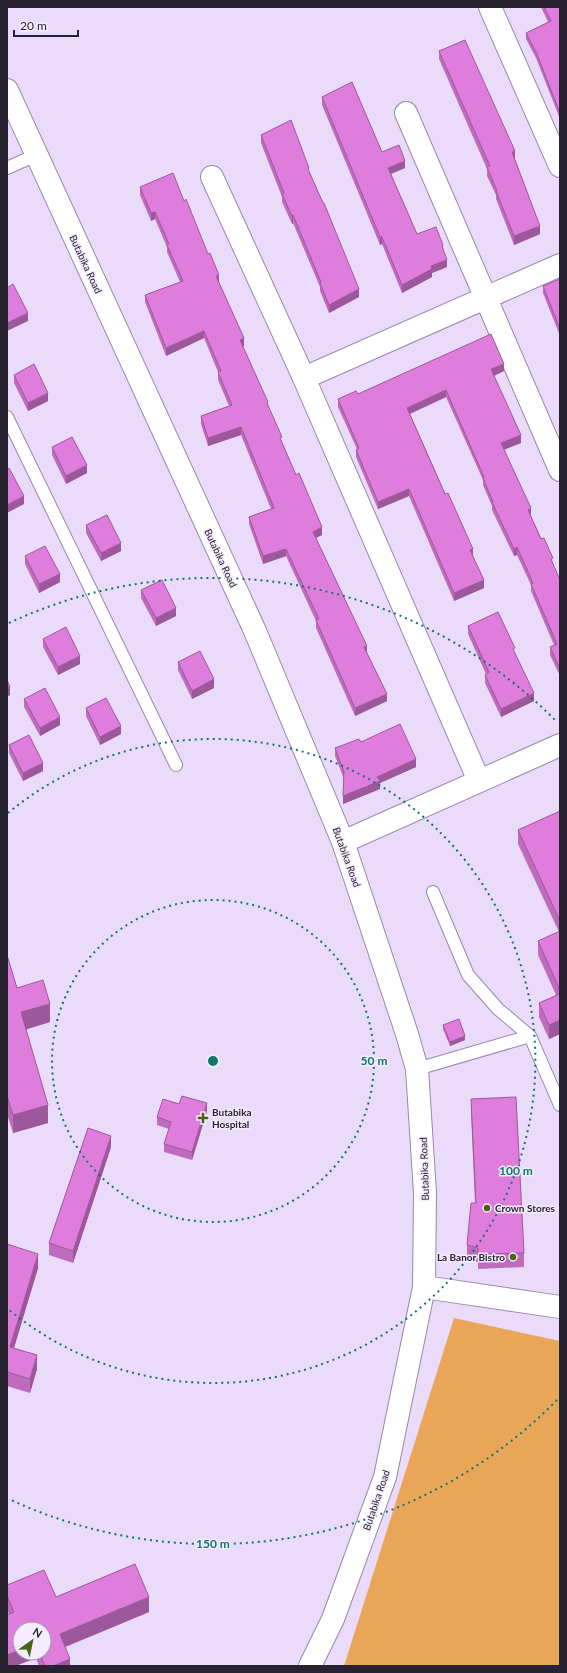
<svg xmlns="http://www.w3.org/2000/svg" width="567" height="1673" font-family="Lato,sans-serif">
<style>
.green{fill:#e9a659}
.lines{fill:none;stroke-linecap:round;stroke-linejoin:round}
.service-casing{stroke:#9987ab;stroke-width:14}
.minor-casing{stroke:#9987ab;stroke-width:24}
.service{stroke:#fff;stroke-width:12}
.minor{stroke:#fff;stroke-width:22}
.wall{fill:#c06cbe;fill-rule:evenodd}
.shaded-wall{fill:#9c589b}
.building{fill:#df7ddd;stroke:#9c589b}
.ring{fill:none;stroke:#0f766e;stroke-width:2;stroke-dasharray:2 4}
.poi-dot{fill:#476417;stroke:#f4ecfc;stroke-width:1.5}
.labels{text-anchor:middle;stroke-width:3;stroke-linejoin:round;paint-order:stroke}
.street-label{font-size:10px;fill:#28212f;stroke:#f4ecfc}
.poi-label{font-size:10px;font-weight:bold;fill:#28212f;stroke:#f4ecfc;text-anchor:start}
.centre{fill:#0f766e;stroke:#f4ecfc;stroke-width:2}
.ring-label{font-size:12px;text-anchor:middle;font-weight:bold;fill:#0f766e;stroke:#f4ecfc;stroke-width:3;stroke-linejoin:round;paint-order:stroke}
</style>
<rect width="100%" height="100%" fill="#ebdbfa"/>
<path class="green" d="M454 1318 560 1341V1666H344Z"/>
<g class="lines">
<defs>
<path id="service" d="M7 168 36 155
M7 417 176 765
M433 892 468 975 498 1009 530 1036 560 1105
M417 1069 530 1036"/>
<path id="minor" d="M490 7 560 166
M7 90 255 631 343 842 407 1034 417 1069 425 1193 424 1287 385 1477 333 1619 310 1666
M406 113 560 470
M212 177 304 378
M479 781 304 378 560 265
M343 842 560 745
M424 1287 560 1307"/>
</defs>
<use href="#service" class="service-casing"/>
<use href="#minor" class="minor-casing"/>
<use href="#service" class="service"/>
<use href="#minor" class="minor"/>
</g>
<path class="wall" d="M541 7H560V119L536 58 526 39V33L548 22Z
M439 51 515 159 540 234 514 245 496 199V195L487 176V169L439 59Z
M322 97 382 152 405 168 391 174 417 234 443 251 447 267 432 273V277L402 293 382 244 380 245 322 105Z
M261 135 309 172 359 297 329 313 320 291V287L293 223 292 224 282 202V197L261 143Z
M140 187 184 201 219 282V283L244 346 243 347 268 405 282 442 322 535 316 538 367 652 387 701 355 716 316 628V621L286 556 263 564 249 524V517L271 509 241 435 208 446 201 424V416L229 406 218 380V372L204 338 166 356 145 302V295L180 282 167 252V247L155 219 151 221 140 195Z
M560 279V336L543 293V286Z
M504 371 494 376 521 443 504 449 531 516 560 580V676L550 655V647L554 645 531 591V585L517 555 514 556 492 510V506L483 485V480L446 397 410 414 473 556 484 588 454 601 409 496 378 509 356 457V450L357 449 338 407V399L358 394Z
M14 375 48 401 28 411 14 383Z
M52 447 87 473 66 484 52 455Z
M86 525 121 551 101 561 86 533Z
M25 556 60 582 39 593 25 564Z
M141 590 176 616 156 626 141 598Z
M468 626 515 654 534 701 501 717 485 683V675L486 674 468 634Z
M43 639 80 664 58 675 43 647Z
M178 662 214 688 192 699 178 670Z
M24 699 60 725 40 736 24 707Z
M86 708 121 734 100 745 86 716Z
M361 742 416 767 380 783V789L343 804 344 779 335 756V748Z
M9 745 43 771 23 781 9 753Z
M560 811V1034L549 1039 539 1017V1003L556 995 538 955V941L559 932 518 844V830Z
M7 955 17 988 50 1022 26 1029 48 1123 13 1133 7 1114Z
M443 1025 465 1040 450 1046 443 1029Z
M471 1099 524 1253V1267L478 1269V1262L467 1260V1245L475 1203 471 1113Z
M179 1104 207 1111 192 1160 164 1152V1144L169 1129 157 1125V1117Z
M111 1147 73 1263 49 1255V1243Z
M7 1244 38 1268 14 1348 37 1369 30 1393 7 1386Z
M7 1585 56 1597 149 1612 65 1647 70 1666H39L36 1658 15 1666H7L9 1614 7 1611ZM44 1629V1653H20Z"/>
<path class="shaded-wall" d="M515 151V159L512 160V152Z
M405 161V168L388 175V168Z
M155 212V219L151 221V213Z
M293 215V223L292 224V216Z
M540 226V234L514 245V236Z
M380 237H382V244L380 245Z
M447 260V267L432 273V277L402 293V285L431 266Z
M219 275V282L216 284V276Z
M359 289V297L329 313V305Z
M28 313V321L7 331V323Z
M204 331V338L166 356V348Z
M244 338V346L240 348V340Z
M504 364V371L491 377V369Z
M446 390V397L407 415V408Z
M48 393V401L28 411V403Z
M241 427V435L208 446V438Z
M521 435V443L501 451V443Z
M87 465V473L66 484V476Z
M409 489V496L378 509V502Z
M24 496V504L7 513V505Z
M531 508V515L528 510Z
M322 527V535L313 539V532Z
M121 543V551L101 561V553Z
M517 547V555L514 556V549Z
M286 549V556L263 564V556Z
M473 549V556L470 550Z
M60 574V582L39 593V584Z
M484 580V588L454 601V593Z
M176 608V616L156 626V618Z
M367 646V653L364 647Z
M80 656V664L58 675V667Z
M214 679V688L192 699V691Z
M10 687V695L7 697V688Z
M534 693V701L501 717V709Z
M387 694V701L355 716V708Z
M60 717V725L40 736V728Z
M121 726V734L100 745V737Z
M416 759V767L380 783V789L343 804V796L377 777Z
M43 763V771L23 781V773Z
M50 1004V1022L21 1031V1012Z
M560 1020V1034L549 1039V1025Z
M465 1036V1040L450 1046V1042Z
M207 1103V1111L192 1160V1152Z
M48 1105V1123L13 1133V1115Z
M111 1136V1147L73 1263V1251Z
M38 1254V1268L10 1361V1347Z
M37 1355V1369L30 1393V1379Z
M149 1597V1612L60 1649V1634Z
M20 1650V1653H36V1658L15 1666H7V1655Z
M70 1659V1666H53Z"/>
<path class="building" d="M544 7H560V113L536 52 526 33 551 21Z
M465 40 515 151 512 152 540 226 514 236 496 191H497L487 167 490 166 439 51Z
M352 82 382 152 399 145 405 161 388 168 417 234 436 227 443 245 442 246 447 260 431 266 432 269 402 285 382 237H380L322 97Z
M291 120 309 168 308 169 323 203H324L359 289 329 305 320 283 321 282 293 215 292 216 282 194 284 193 261 135Z
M173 173 184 201 186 199 208 254 210 253 219 275 216 276 244 338 240 340 268 402 267 403 282 437 280 438 296 475 299 473 322 527 313 532 367 646 364 647 387 694 355 708 316 620 319 619 286 549 263 556 249 517 274 508 241 427 208 438 201 416 232 405 218 372 221 371 204 331 166 348 145 295 183 281 167 245 169 244 155 212 151 213 140 187Z
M560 279V329L543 286Z
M13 284 28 313 7 323V288Z
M491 334 504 364 491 369 521 435 501 443 531 508 528 510 541 539 544 538 553 558 551 559 560 580V669L550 647 557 644 531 584 533 583 517 547 514 549 492 502H493L483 478 484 477 446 390 407 408 445 494 448 493 473 549 470 550 484 580 454 593 409 489 378 502 356 450 359 448 338 399 356 391 358 394Z
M34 364 48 393 28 403 14 375Z
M72 437 87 465 66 476 52 447Z
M9 468 24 496 7 505V469Z
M107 515 121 543 101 553 86 525Z
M45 546 60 574 39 584 25 556Z
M162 580 176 608 156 618 141 590Z
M498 612 515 648 513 649 534 693 501 709 485 675 489 672 468 626Z
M66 627 80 656 58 667 43 639Z
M200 651 214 679 192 691 178 662Z
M7 680 10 687 7 688Z
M45 688 60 717 40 728 24 699Z
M106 698 121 726 100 737 86 708Z
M400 724 416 759 377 777 380 781 343 796 344 772 335 748 359 739 361 742Z
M29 735 43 763 23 773 9 745Z
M560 811V921L518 830Z
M560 931V990L538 941Z
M7 955 17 988 43 980 50 1004 21 1012 48 1105 13 1115 7 1096Z
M560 994V1020L549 1025 539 1003Z
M459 1019 465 1036 450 1042 443 1025Z
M182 1096 207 1103 192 1152 164 1144 171 1122 157 1117 163 1099 179 1104Z
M516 1097 524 1253 478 1254V1248L467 1245 471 1203H476L471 1099Z
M88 1128 111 1136 73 1251 49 1243Z
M7 1244 38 1254 10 1347 37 1355 30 1379 7 1372Z
M135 1564 149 1597 60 1634 70 1659 53 1666H45L40 1653H44V1629H20V1650L7 1655V1615L14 1612 7 1596V1585L44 1570 56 1597Z"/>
<g class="ring">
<circle cx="213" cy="1061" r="161"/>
<path d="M8 813A322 322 0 1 1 8 1309"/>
<path d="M557 1400A483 483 0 0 1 9 1499M9 623A483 483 0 0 1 557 722"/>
</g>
<g class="poi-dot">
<path d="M201 1112h4v4h4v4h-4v4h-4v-4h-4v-4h4z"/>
<circle cx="487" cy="1208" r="4"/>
<circle cx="513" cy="1257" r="4"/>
</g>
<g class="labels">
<g class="street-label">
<text transform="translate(86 264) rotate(65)" y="4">Butabika Road</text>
<text transform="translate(221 558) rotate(65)" y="4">Butabika Road</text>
<text transform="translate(347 857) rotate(70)" y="4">Butabika Road</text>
<text transform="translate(424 1169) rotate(-92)" y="4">Butabika Road</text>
<text transform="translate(376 1500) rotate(-71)" y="4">Butabika Road</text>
</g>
<g class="poi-label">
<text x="212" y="1116">Butabika<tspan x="212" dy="12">Hospital</tspan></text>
<text x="495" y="1212">Crown Stores</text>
<text x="505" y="1261" text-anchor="end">La Banor Bistro</text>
</g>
</g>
<circle cx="213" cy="1061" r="6" class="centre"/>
<g class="ring-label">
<text x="374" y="1065">50 m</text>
<text x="516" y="1175">100 m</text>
<text x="213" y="1548">150 m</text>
</g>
<rect width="567" height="1673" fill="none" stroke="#28212f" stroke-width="16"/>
<g transform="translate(32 1641) rotate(33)"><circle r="19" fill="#f4ecfc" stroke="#a29baa"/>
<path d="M0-3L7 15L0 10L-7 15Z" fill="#476417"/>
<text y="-6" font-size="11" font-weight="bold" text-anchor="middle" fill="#28212f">N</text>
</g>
<path d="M14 30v6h64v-6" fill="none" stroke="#28212f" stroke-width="2"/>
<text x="20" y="30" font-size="12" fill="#28212f" stroke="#f4ecfc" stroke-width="3" paint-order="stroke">20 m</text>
</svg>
